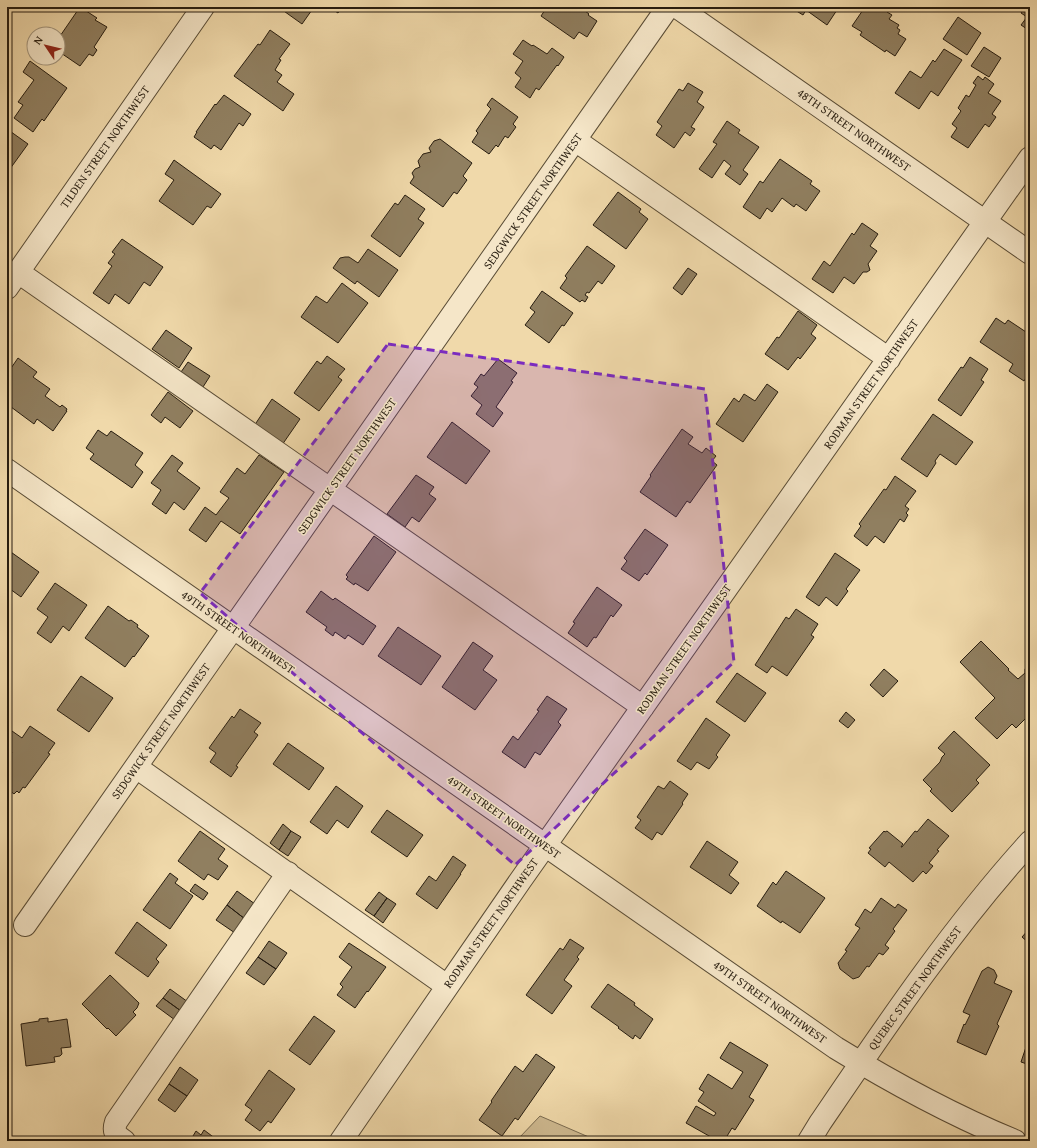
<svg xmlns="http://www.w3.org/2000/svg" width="1037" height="1148" font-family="'Gentium Book Plus',serif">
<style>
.green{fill:#ceb990;stroke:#7a6b50}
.building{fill:#907f60;stroke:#271d10}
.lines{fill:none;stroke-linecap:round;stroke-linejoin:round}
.minor-casing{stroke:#594c36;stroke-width:24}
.minor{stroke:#f5e6c8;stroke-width:22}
.marked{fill:#7b2cbf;fill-opacity:0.2;stroke:#7b2cbf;stroke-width:3;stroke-dasharray:8 5;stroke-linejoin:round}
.labels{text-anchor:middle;stroke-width:3;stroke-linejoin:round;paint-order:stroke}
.street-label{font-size:12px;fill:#271d10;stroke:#f5e6c8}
</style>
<rect width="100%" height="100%" fill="#f0d9aa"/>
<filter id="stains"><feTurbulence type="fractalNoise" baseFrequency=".005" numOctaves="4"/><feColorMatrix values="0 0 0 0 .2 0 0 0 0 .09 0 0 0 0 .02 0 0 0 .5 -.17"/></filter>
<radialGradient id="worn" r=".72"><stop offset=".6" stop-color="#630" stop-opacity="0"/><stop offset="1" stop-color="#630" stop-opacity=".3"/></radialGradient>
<path class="green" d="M540 1116 598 1141H506L519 1138Z"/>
<path class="building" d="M80 7 97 18 95 20 107 27 94 47 97 50 93 56 89 54 80 66 58 51V39Z
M282 7H314L302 24 281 9Z
M329 7H342L338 13Z
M547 7H580L589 14 588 15 597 21 587 37 579 32 574 39 541 16Z
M790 7H839L827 25 806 10 803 15Z
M865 7H890L887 12 892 15 889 19 899 25 897 28 900 30 898 34 906 39 895 56 886 50 885 52 860 35 862 32 852 26Z
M1025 7H1030V31L1021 25 1027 17 1021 13Z
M958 17 981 33 967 55 943 39Z
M270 30 290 44 279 59 281 60 275 70 282 75 277 82 294 94 283 111 234 76 258 44 260 45Z
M523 40 532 46 533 45 547 54 552 48 564 57 558 66 557 65 539 90 536 88 530 98 515 87 521 78 515 73 523 61 513 54Z
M984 47 1001 58 989 77 971 66Z
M944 49 962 60 938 96 931 91 919 109 895 93 910 71 921 78 933 60 935 62Z
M30 61 67 88 44 121 42 119 33 132 14 118 23 105 18 102 34 80 23 72Z
M978 76 983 80 985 77 994 84 988 93 1001 101 992 114 996 117 989 127 985 124 968 148 951 137 957 128 952 124 961 111 958 108 966 95 969 97 976 85 973 83Z
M688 83 703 92 697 102 704 107 691 127 695 129 690 136 685 132 674 148 656 135 662 126 657 122 679 89 683 91Z
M224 95 251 114 243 126 239 123 221 150 214 145 211 149 194 137 197 132H196L215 104 216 105Z
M492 98 518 117 513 124 516 127 508 138 505 136 498 147 496 145 489 154 472 142 478 133 476 131 491 109 487 105Z
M727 121 740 130 738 133 759 147 743 170 748 174 740 185 725 174 731 166 724 160 712 178 699 169 717 144 713 142Z
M7 129 28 144 7 173Z
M440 139 472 163 463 176 467 180 457 194 454 192 443 207 410 183 414 177 412 173 415 169 420 167 418 161 423 154 431 152 429 148 434 141Z
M780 159 812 181 810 184 820 191 806 211 796 204 794 207 782 198 772 212 767 208 760 219 743 207 760 181 763 183Z
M174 160 221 194 211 208 207 206 193 225 159 201 174 180 165 174Z
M618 192 641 209 639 212 648 219 626 249 593 225Z
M405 195 425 209 418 219 424 223 400 257 371 236 395 203 398 205Z
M862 223 878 234 870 246 877 251 868 264 870 270 867 272H863L854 284 844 277 833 293 812 279 824 261 830 266 852 233 854 235Z
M122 239 163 267 150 286 144 282 129 304 115 294 109 304 93 293 112 266 108 263 115 254 112 252Z
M587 246 615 266 602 284 598 281 589 293 587 292 585 295 588 297 585 302 582 300 580 302 560 288 567 278 565 276Z
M368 249 398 270 379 297 357 281 355 284 333 268 340 258 345 257H349L358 263Z
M688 268 697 274 682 295 673 288Z
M342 283 368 303 338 343 301 317 316 296 327 303Z
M542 291 573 313 564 326 562 325 549 343 525 325 535 312 530 308Z
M798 311 817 325 811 334 816 338 800 359 798 357 788 370 765 354 777 337 779 338Z
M996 318 1005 324 1008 320 1029 334 1030 332V372L1024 381 1009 371 1013 364 980 342Z
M166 330 192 348 179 368 152 349Z
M327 356 345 369 338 377 342 380 319 411 294 393 317 361 321 364Z
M970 357 988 369 981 380 984 382 961 416 938 400 961 367 963 368Z
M18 358 37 372 33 377 50 389 45 396 60 407 62 405 67 409 66 411H67L53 431 37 419 34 424 7 404V374Z
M498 359 517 373 511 381 513 382 496 407 503 413 493 427 476 414 482 405 471 396 478 387 474 384 481 374 484 376Z
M188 362 210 376 203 387 181 372Z
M767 384 778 392 743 442 716 424 734 398 739 402 744 394 755 401Z
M168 392 193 411 180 428 165 417 161 423 151 415Z
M272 399 300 419 282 445 254 426Z
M933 414 973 442 956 465 940 454 935 461 936 463 927 477 901 459Z
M452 422 490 451 466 484 427 457Z
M682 429 693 437 688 444 702 453 706 448 716 456 712 461 717 465 690 503 687 501 676 517 640 492 651 476 650 475Z
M98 430 107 436 111 431 143 453 135 465 143 472 132 488 90 459 94 454 86 448Z
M172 455 183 463 177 471 200 488 184 510 174 502 166 514 152 504 161 490 151 483Z
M259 455 284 472 240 534 221 521 206 542 189 530 205 507 216 515 229 498 220 492 237 468 245 474Z
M416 475 434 487 429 494 436 499 419 522 412 517 405 527 387 514Z
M895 476 916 491 905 506 909 509 906 513 908 515 904 522 900 519 884 543 875 536 867 546 854 536 861 526 859 524 884 489 886 490Z
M645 529 668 545 647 575 645 573 639 581 621 569 627 561 624 558Z
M374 536 396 552 368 591 355 583 354 585 346 579 348 577 346 575Z
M8 550 39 572 21 597 10 589 7 594V552Z
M835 553 860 570 846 589 848 591 837 606 826 597 819 606 806 597Z
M55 583 87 605 69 631 63 626 51 643 37 633 48 617 37 609Z
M597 587 622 605 613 617 611 615 596 638 594 637 587 647 568 633 575 623 573 622Z
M321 591 333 600 335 598 376 626 363 645 348 635 345 639 335 632 333 636 325 630 327 627 306 612Z
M108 606 129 621 131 620 138 625 137 627 149 636 134 657 133 656 125 667 85 638Z
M796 609 818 624 811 635 814 637 787 676 772 666 767 673 755 665 786 617 789 619Z
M398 627 441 656 421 685 378 656Z
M981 641 1009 669 1008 670 1018 679 1025 673V669L1030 663V719L1027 717 1016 728 1012 724 997 739 975 718 995 698 960 662Z
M473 642 493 656 483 670 497 680 475 710 442 687Z
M884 669 898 681 883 697 870 685Z
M737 673 766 693 745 722 716 702Z
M81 676 113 698 89 732 57 710Z
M547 696 567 709 558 722 561 725 540 755 535 752 525 768 502 752 513 736 518 740 539 711 537 710Z
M240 709 261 723 254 732 258 735 236 766 238 767 231 777 210 762 216 753 209 748 232 716 234 718Z
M846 712 855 720 848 728 839 721Z
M706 718 730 735 716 755 718 757 709 769 697 762 691 770 677 761Z
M30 726 55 743 48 753 50 754 25 788 23 787 19 793 17 791 14 794 9 790 11 788 7 785 11 779 7 776V760L12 752 7 748V737L12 731 22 738Z
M954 731 990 765 976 780 979 783 952 812 930 791 932 789 923 780 940 762 942 757 945 754 938 748Z
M288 743 324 768 309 790 273 764Z
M670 781 688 794 682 803 683 804 662 835 657 832 652 840 635 828 641 820 637 817 658 786 664 789Z
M336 786 363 806 348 828 337 820 327 834 310 822Z
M387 810 423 835 407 857 371 832Z
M928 819 949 836 937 850 939 851 929 863 933 866 926 874 923 871 913 882 889 862 885 867 868 853 871 849 869 848 884 831 885 832 887 831 903 844 901 847H902L915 831 917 832Z
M283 824 291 831 279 850 270 843Z
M200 831 225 849 218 859 228 866 218 880 208 874 204 880 178 861Z
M291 831 301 837 288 856 279 850Z
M707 841 738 862 729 875 739 883 731 894 690 867Z
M453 856 466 865 460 874H461L437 909 416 894 429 876 436 881Z
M786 871 825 898 800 933 782 921 781 923 757 906 773 882 776 885Z
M170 873 178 879 175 883 193 896 170 929 143 910Z
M195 884 208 893 203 900 190 891Z
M237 891 255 904 245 919 227 905Z
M379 892 387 898 374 916 365 910Z
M387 898 396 904 383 923 374 916Z
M881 898 895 908 898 904 907 910 893 929 895 931 885 945 889 948 883 955 879 953 869 967 867 966 859 977 853 979 840 969 838 963 847 951 845 950 860 928 855 925 865 909 871 913Z
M227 905 245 919 235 933 216 920Z
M137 922 167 945 156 959 159 962 148 977 115 953Z
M1030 928V944L1022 937Z
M570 939 584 948 577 957 579 959 564 980 572 986 552 1014 526 995 560 948 563 950Z
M269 941 287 953 276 969 258 957Z
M349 943 386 967 368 992 367 991 355 1008 337 995 343 987 340 984 352 967 339 957Z
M258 957 276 969 264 985 246 973Z
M988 967 994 970 997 976 994 983 1012 991 997 1024 999 1026 986 1055 957 1042 964 1024 965 1025 970 1015 963 1012 982 971Z
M110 975 139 1003 137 1008 133 1012 136 1015 116 1036 108 1028 107 1029 82 1004Z
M608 984 635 1003 634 1005 653 1019 640 1039 635 1035 633 1039 618 1028 619 1027 591 1007Z
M170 989 188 1002 181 1011 163 998Z
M163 998 181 1011 175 1020 156 1006Z
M314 1016 335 1031 310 1065 289 1050Z
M48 1018V1022L67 1019 71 1047 61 1048 62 1054 60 1056 54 1057 55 1062 26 1066 21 1024 39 1021V1019Z
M1030 1035V1065L1021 1062Z
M730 1042 768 1065 749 1097 754 1100 735 1130 732 1128 724 1141H718L686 1123 696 1106 714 1116 716 1113 698 1101 704 1092 699 1089 708 1074 732 1089 743 1072 720 1058Z
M536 1054 555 1067 518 1120 515 1118 502 1136 479 1120 492 1102 491 1101 515 1066 523 1072Z
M180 1067 198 1080 187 1096 169 1084Z
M269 1070 295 1089 271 1123 268 1121 260 1131 245 1120 252 1110 245 1105Z
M169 1084 187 1096 175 1112 158 1100Z
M204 1130 216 1139 214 1141H190L196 1131 201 1135Z"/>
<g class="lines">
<defs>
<path id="minor" d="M677 7 1030 253
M575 140 889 359
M18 272 643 707
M7 288 203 7
M7 470 836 1048C893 1083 952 1115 1015 1141
M136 767 447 986
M25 925 668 7
M124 1141C115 1135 113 1131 116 1122L288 873
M341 1141 520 881 1030 158
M809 1141 820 1123C886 1026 951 929 1030 842"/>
</defs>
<use href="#minor" class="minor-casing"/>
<use href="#minor" class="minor"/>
</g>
<path class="marked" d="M388 344 705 389 734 662 515 865 200 593Z"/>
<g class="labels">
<g class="street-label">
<text transform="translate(854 130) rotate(35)" y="4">48TH STREET NORTHWEST</text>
<text transform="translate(105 147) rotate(-55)" y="4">TILDEN STREET NORTHWEST</text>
<text transform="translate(533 201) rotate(-55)" y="4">SEDGWICK STREET NORTHWEST</text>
<text transform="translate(871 384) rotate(-55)" y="4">RODMAN STREET NORTHWEST</text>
<text transform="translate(347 466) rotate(-55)" y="4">SEDGWICK STREET NORTHWEST</text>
<text transform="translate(238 632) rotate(35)" y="4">49TH STREET NORTHWEST</text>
<text transform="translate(684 649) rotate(-55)" y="4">RODMAN STREET NORTHWEST</text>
<text transform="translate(161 731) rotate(-55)" y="4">SEDGWICK STREET NORTHWEST</text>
<text transform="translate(504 817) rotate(35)" y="4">49TH STREET NORTHWEST</text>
<text transform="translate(491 923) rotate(-55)" y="4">RODMAN STREET NORTHWEST</text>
<text transform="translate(915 988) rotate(-54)" y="4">QUEBEC STREET NORTHWEST</text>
<text transform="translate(770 1002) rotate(35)" y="4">49TH STREET NORTHWEST</text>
</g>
</g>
<rect width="1037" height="1148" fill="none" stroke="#f0d9aa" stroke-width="24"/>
<rect x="8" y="8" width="1021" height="1132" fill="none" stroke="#271d10" stroke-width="2"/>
<rect x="12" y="12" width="1013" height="1124" fill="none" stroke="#271d10"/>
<g transform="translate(46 46) rotate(305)"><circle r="19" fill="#f5e6c8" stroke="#a3967e"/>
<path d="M0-3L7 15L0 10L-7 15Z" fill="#8f2418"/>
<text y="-6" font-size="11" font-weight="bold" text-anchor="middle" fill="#271d10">N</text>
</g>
<rect width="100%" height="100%" filter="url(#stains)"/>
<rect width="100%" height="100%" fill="url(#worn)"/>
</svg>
